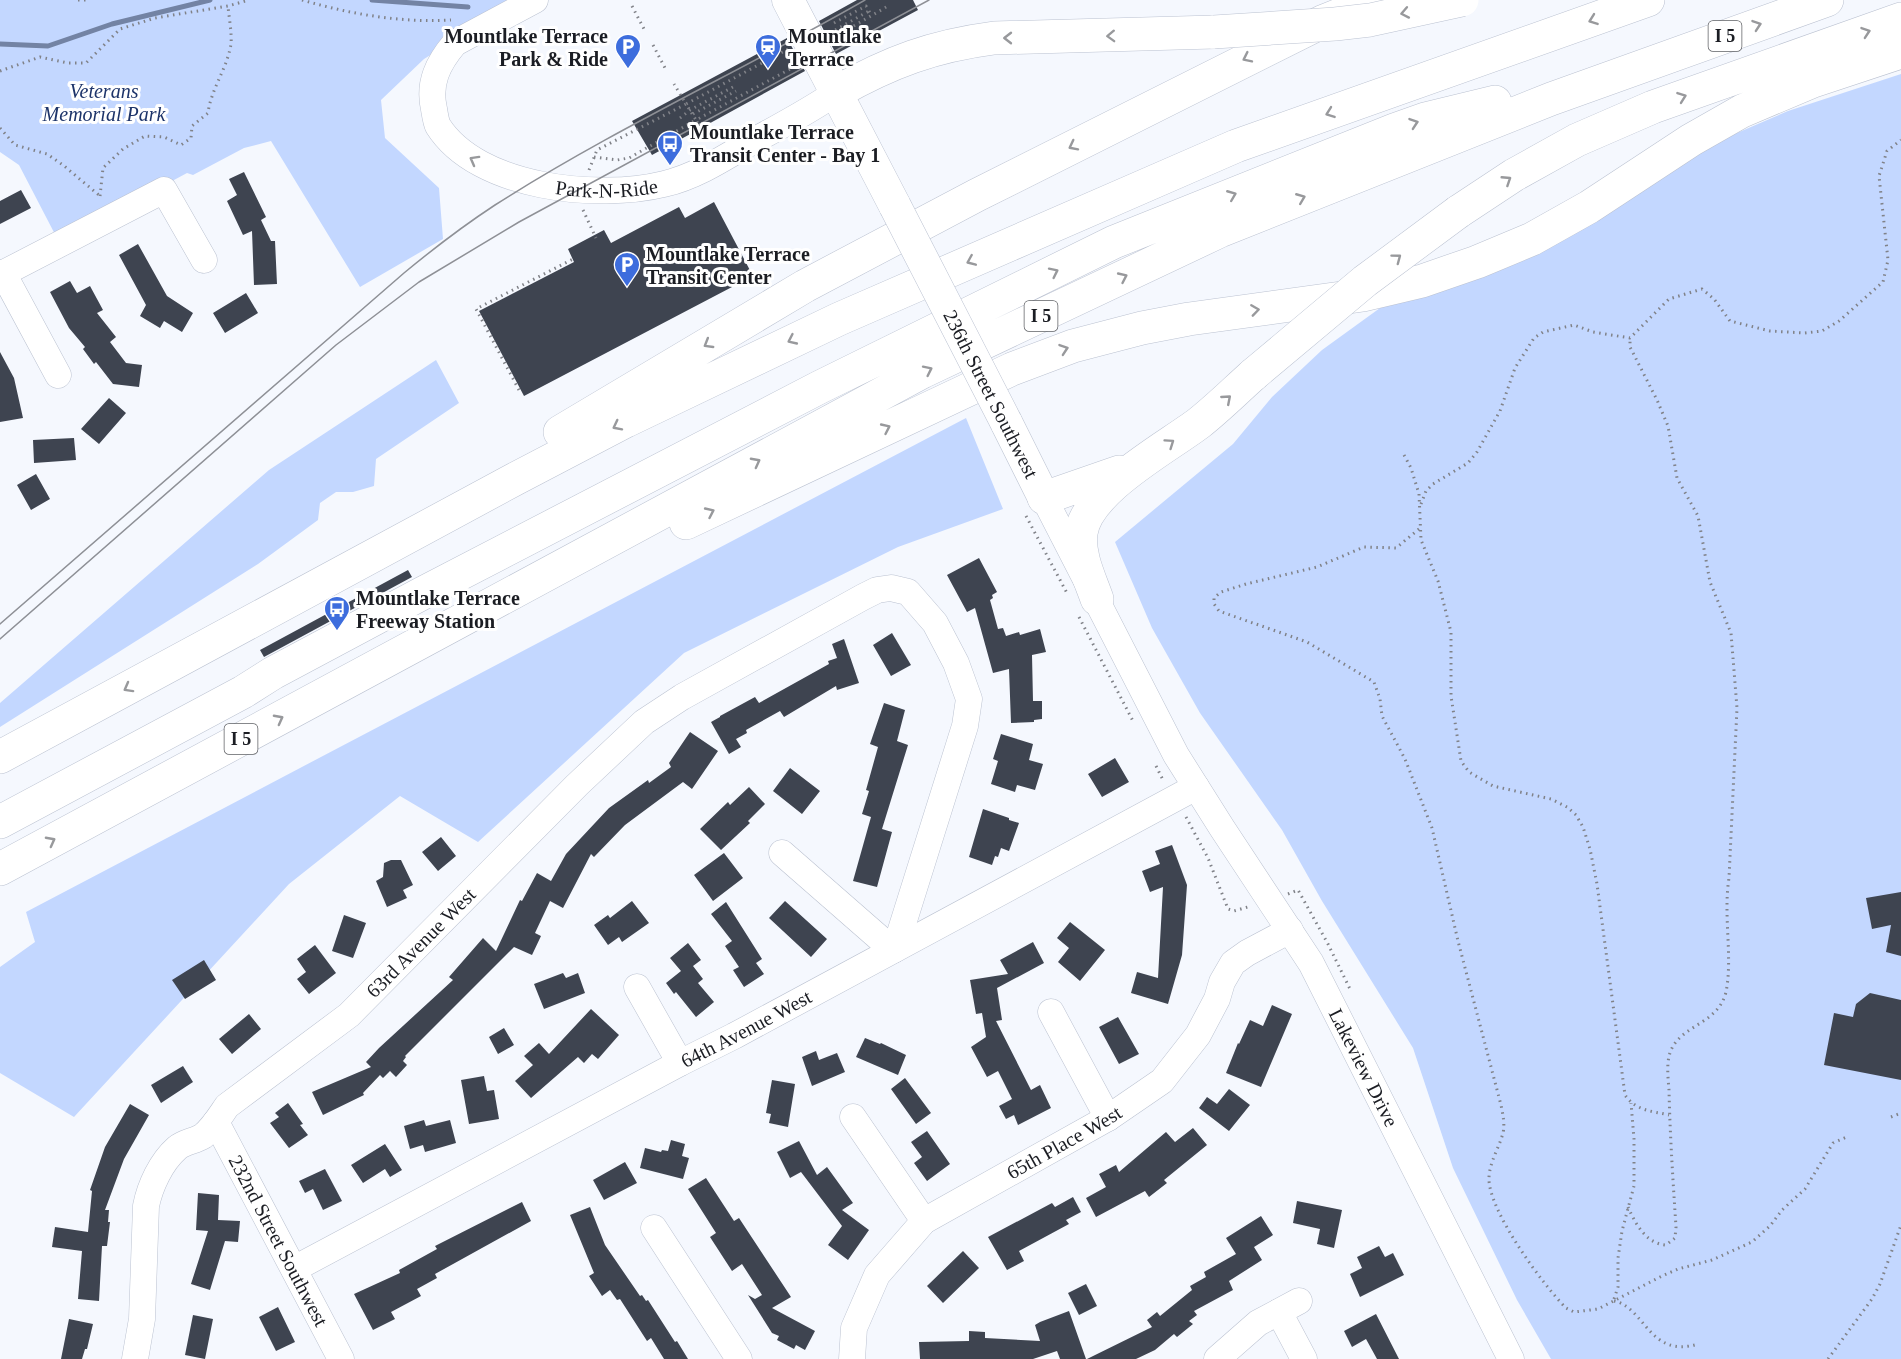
<svg xmlns="http://www.w3.org/2000/svg" width="1901" height="1359" font-family="'Times New Roman',serif">
<style>
.green{fill:#c3d7ff}
.lines{fill:none;stroke-linecap:round;stroke-linejoin:round}
.stream{stroke:#7383a4;stroke-width:5}
.building{fill:#3e4450}
.minor-casing{stroke:#bbc2d1;stroke-width:27}
.major-casing{stroke:#bbc2d1;stroke-width:33}
.highway-casing{stroke:#bbc2d1;stroke-width:34}
.path{stroke:#808288;stroke-width:3;stroke-dasharray:1.5 4.5;stroke-linecap:butt}
.minor{stroke:#fff;stroke-width:26}
.major{stroke:#fff;stroke-width:32}
.highway{stroke:#fff;stroke-width:33}
.tram{stroke:#8e9096;stroke-width:1.5}
.major-bridge-casing{stroke:#bbc2d1;stroke-width:33;stroke-linecap:butt}
.highway-bridge-casing{stroke:#bbc2d1;stroke-width:34;stroke-linecap:butt}
.major-bridge{stroke:#fff;stroke-width:32}
.highway-bridge{stroke:#fff;stroke-width:33}
.oneway{stroke:#98999c}
.labels{text-anchor:middle;stroke-width:6;stroke-linejoin:round;paint-order:stroke}
.shield{fill:#fff;stroke:#5f6165;stroke-width:1.5}
.shield-label{font-size:18px;font-weight:bold;fill:#1b1d23}
.poi-label{font-size:20px;font-weight:bold;fill:#1b1d23;stroke:#fff;text-anchor:start}
.park-label{font-size:20px;font-style:italic;fill:#1d346a;stroke:#fff}
.street-label{font-size:20px;fill:#1b1d23;stroke:#fff}
</style>
<rect width="100%" height="100%" fill="#f5f8fe"/>
<path class="green" d="M0 0H517L518 1 424 59 381 100 385 138 439 188 443 239 360 287 271 141 244 148 193 175 187 173 59 242 19 165 0 152Z
M1901 74V1359H1551L1517 1300 1453 1168 1413 1048 1322 901 1282 830 1200 713 1152 628 1115 542 1233 444 1272 397 1322 350 1380 308 1723 139 1788 111Z
M436 360 459 403 376 459 374 486 353 492H336L320 503 318 520 258 564 0 727V703L269 470Z
M966 418 1003 509 898 547 684 653 478 842 400 796 289 884 74 1117 0 1073V967L35 942 26 912Z"/>
<g class="lines">
<path class="stream" d="M372 0 468 7
M0 44 48 46 112 24 210 0"/>
</g>
<path class="building" d="M857 0H913L918 10 836 54 819 21Z
M787 38 805 71 652 155 632 121Z
M244 172 266 217 261 220 271 241H275L277 284 254 285 252 231 243 235 227 201 237 195 229 179Z
M21 190 31 208 0 224V201Z
M714 202 753 276 524 396 479 311 574 262 568 249 604 230 611 243 679 207 685 218Z
M138 244 167 296 193 313 182 332 164 321 160 328 140 316 146 305 119 255Z
M70 281 77 293 90 286 103 310 97 313 116 337 110 342 126 363 142 365 139 387 113 384 96 362 94 364 83 349 85 347 69 328 50 292Z
M246 293 258 313 225 333 213 313Z
M0 352 14 378 23 418 0 422Z
M109 398 126 413 99 444 81 429Z
M74 438 76 460 34 463 33 440Z
M36 474 50 499 31 510 17 485Z
M979 558 997 592 992 595 993 598 990 600 998 629 1003 628 1006 636 1019 632 1020 635 1040 629 1046 652 1032 655 1033 701H1042V719L1034 720V722L1011 723 1009 669 993 673 975 608 967 612 947 575Z
M408 570 412 577 264 657 260 650Z
M892 633 911 665 891 676 873 645Z
M844 639 859 683 837 690 836 686 784 717 780 711 746 730 747 733 736 739 741 747 729 754 711 722 720 717V716L755 697 759 703 829 664 828 661 837 658 832 644Z
M884 703 905 710 897 741 908 745 882 829 892 832 877 887 853 881 871 817 862 814 869 791 866 790 878 747 870 744Z
M690 732 718 751 692 789 683 782 625 825 594 857 591 854 563 908 550 901 535 933 541 936 532 955 514 947 405 1056 406 1057 403 1061 407 1065 396 1077 390 1071 383 1078 380 1075 363 1093 364 1095 323 1115 312 1092 371 1067 366 1062 379 1048 453 980 449 977 483 938 496 951 520 900 522 901 537 873 551 881 566 854 609 808 648 780 649 783 671 767 669 763Z
M1001 734 1033 744 1029 760 1043 764 1035 790 1017 785 1015 792 991 784 998 761 993 759Z
M1115 758 1129 782 1102 797 1088 774Z
M790 768 820 791 802 814 773 791Z
M749 787 765 804 748 821 750 823 721 850 700 829 728 802 730 805Z
M983 809 1009 818V820L1019 823 1009 851 1001 848 998 857 995 856 992 865 969 857Z
M441 837 456 856 438 871 422 852Z
M1172 845 1187 885 1182 955 1168 1004 1131 993 1137 972 1158 978 1163 887 1150 892 1142 871 1160 864 1155 851Z
M724 853 743 878 713 901 694 875Z
M391 860H401L413 885 403 890 407 898 387 907 376 881 383 877 384 863Z
M1901 892V956L1886 952 1891 925 1872 929 1866 898Z
M632 901 649 923 622 942 619 937 608 945 594 925 608 915 610 918Z
M785 901 827 939 811 957 769 918Z
M726 902 762 959 756 963 764 974 744 987 733 970 739 967 725 946 732 941 711 914Z
M344 915 366 923 353 958 332 951Z
M1070 922 1105 950 1080 981 1058 962 1069 948 1057 938Z
M1033 942 1044 963 997 988 1002 1020 996 1021 1031 1090 1040 1085 1051 1108 1018 1125 1014 1115 1006 1119 999 1106 1012 1099 998 1071 987 1077 971 1047 986 1037 982 1013 976 1014 970 980 1008 974 1000 960Z
M688 943 701 960 693 966 703 979 698 983 714 1002 696 1017 676 992 674 994 666 983 681 971 670 958Z
M315 945 336 973 309 994 297 979 306 972 297 959Z
M204 960 216 980 185 999 172 980Z
M563 973 566 978 578 973 585 993 544 1009 534 984Z
M1870 993 1901 1000V1080L1824 1065 1834 1013 1853 1017 1856 1004Z
M1272 1005 1292 1014 1261 1087 1226 1073 1238 1043 1239 1044 1250 1020 1263 1026Z
M591 1009 619 1035 598 1059 592 1054 584 1063 578 1057 531 1098 515 1081 533 1065 524 1056 539 1043 549 1054Z
M249 1014 261 1029 232 1054 219 1039Z
M1118 1017 1139 1054 1119 1064 1099 1027Z
M504 1028 514 1045 498 1054 489 1037Z
M865 1038 880 1044 881 1043 906 1055 898 1075 856 1057Z
M816 1051 819 1060 837 1053 845 1072 812 1086 802 1057Z
M183 1066 193 1082 161 1103 151 1085Z
M484 1076 487 1091 494 1090 499 1119 469 1124 461 1080Z
M905 1078 931 1113 916 1124 891 1089Z
M772 1080 795 1084 788 1127 769 1123 771 1114 766 1113Z
M1229 1089 1250 1105 1229 1131 1199 1108 1207 1097 1217 1104Z
M288 1103 303 1124 300 1125 308 1135 289 1148 270 1123 279 1117 275 1113Z
M130 1104 149 1115 124 1159 105 1210H109L108 1222H110L107 1246H102L99 1301 78 1299 82 1251 52 1247 55 1227 88 1232 92 1191 90 1190 105 1147Z
M424 1120 426 1126 450 1120 456 1143 425 1152 423 1145 410 1149 404 1126Z
M1193 1128 1207 1145 1164 1180 1167 1183 1149 1197 1145 1191 1096 1217 1086 1198 1106 1187 1099 1174 1116 1165 1119 1172 1166 1132 1175 1142Z
M927 1131 950 1164 927 1181 914 1163 922 1157 911 1142Z
M671 1140 685 1144 682 1156 689 1158 683 1179 640 1168 645 1148 661 1152 662 1150 668 1151Z
M799 1141 817 1175 827 1167 853 1203 842 1210 869 1230 848 1260 828 1245 842 1226 801 1172 790 1178 777 1152Z
M385 1144 402 1170 390 1177 385 1169 363 1183 351 1165Z
M625 1162 637 1183 604 1200 593 1180Z
M325 1169 342 1201 323 1210 313 1189 305 1193 299 1181Z
M706 1178 734 1221 739 1218 791 1297 772 1308 815 1331 805 1350 796 1345 794 1349 777 1340 779 1336 772 1333 748 1295 755 1299 762 1295 742 1264 732 1271 710 1237 716 1233 688 1189Z
M198 1193 219 1195 218 1220 240 1221 238 1242 225 1241 210 1290 191 1284 208 1231 196 1230Z
M1073 1197 1081 1212 1066 1220 1069 1224 1019 1251 1024 1261 1007 1270 988 1237 1052 1203 1055 1207Z
M1297 1201 1342 1210 1334 1248 1317 1244 1320 1229 1293 1223Z
M522 1202 531 1221 435 1274 437 1278 417 1289 421 1296 391 1312 395 1319 373 1330 354 1294 400 1273 399 1270 437 1249 435 1246Z
M590 1207 605 1245 640 1296 642 1295 646 1301 648 1300 675 1342 677 1341 688 1359H664L651 1338 647 1341 620 1299 617 1300 610 1290 602 1296 589 1276 594 1273 570 1215Z
M1261 1216 1273 1235 1254 1247 1262 1260 1229 1281 1233 1290 1194 1311 1197 1315 1189 1321 1193 1324 1177 1337 1174 1334 1155 1350 1136 1359H1087L1152 1327 1147 1320 1157 1312 1160 1316 1192 1290 1190 1286 1206 1277 1204 1272 1236 1254 1226 1238Z
M1379 1246 1385 1257 1393 1253 1404 1275 1360 1297 1350 1274 1362 1268 1357 1257Z
M963 1251 979 1268 943 1303 927 1286Z
M1086 1284 1097 1306 1079 1315 1068 1293Z
M278 1307 295 1342 276 1351 259 1317Z
M1069 1311 1086 1359H1060L1057 1351 1033 1359H920L919 1342 969 1341V1331L985 1332V1338L1040 1341 1035 1325 1040 1322Z
M1376 1314 1399 1359H1377L1366 1339 1352 1347 1344 1331Z
M193 1315 213 1319 205 1359 185 1355Z
M69 1319 93 1324 87 1349H85L82 1359H61Z"/>
<g class="lines">
<defs>
<g id="minor">
<path id="s1" d="M535 0 455 43C438 63 428 83 434 109 435 115 436 122 438 126 478 189 599 200 664 184 694 177 721 160 746 145 777 128 808 112 837 92"/>
<path d="M3 273 58 375"/>
<path d="M0 275 164 190 204 260"/>
<path id="s2" d="M1044 498 1176 755 1222 828 1311 963 1511 1359"/>
<path d="M782 853 893 950"/>
<path d="M637 987 680 1063"/>
<path d="M1051 1012 1108 1118"/>
<path d="M853 1117 924 1221"/>
<path id="s3" d="M216 1122 341 1359"/>
<path d="M654 1228 739 1359"/>
<path id="s4" d="M294 1269 680 1063 734 1036 1196 787"/>
<path d="M1279 1312 1304 1359"/>
<path id="s5" d="M135 1359 142 1319 146 1206C150 1186 161 1162 177 1148 184 1142 195 1141 203 1136 213 1128 220 1116 227 1106L349 1015 577 785 644 722 682 697 863 597 877 590 891 588 908 592 935 623 956 663 969 699 965 726 895 949"/>
<path id="s6" d="M852 1359 854 1328 877 1275 924 1221 1108 1118 1162 1081 1198 1035 1217 999 1222 982 1233 963 1247 953 1290 930"/>
<path d="M1217 1359 1258 1323 1299 1301"/>
</g>
<path id="major" d="M788 0 895 206
M1006 422 1044 498"/>
<path id="highway" d="M837 92C890 62 933 46 994 38L1214 32
M1458 212 1514 175 1577 140 1653 107 1901 19
M560 432 805 286 977 195 1324 21 1377 0
M1044 498 1119 472
M686 523 1012 369 1073 346 1142 328 1189 319 1363 295 1422 281 1477 262 1532 239 1589 207 1691 140 1742 111 1813 81 1901 52
M1097 599C1090 579 1078 555 1081 533 1087 490 1166 448 1199 423 1218 408 1236 390 1254 374
M0 757 515 479 626 421 839 319 1236 146 1648 0
M0 822 243 692 273 673 421 594 820 387 1114 242 1394 130 1425 119 1495 102
M0 869 922 372 1220 231 1551 99 1827 0"/>
</defs>
<use href="#minor" class="minor-casing"/>
<use href="#major" class="major-casing"/>
<use href="#highway" class="highway-casing"/>
<path class="path" d="M78 0H87
M302 0C350 14 401 23 451 20
M632 6 644 29
M834 23 866 6 872 16
M830 33 869 11
M833 38 888 6
M653 45 665 68
M788 49 686 104 696 120 792 68
M0 71 40 57 68 63H86L120 29 155 18 228 6 249 0
M693 114 736 91
M680 118 690 110 733 87
M0 128 15 145 47 154 63 165 100 196
M594 157 617 160 629 158 696 120 707 139
M589 170 597 150 686 104 674 84
M100 196 103 168 123 149 145 136 164 137 181 145 191 138 192 126 208 113C211 89 227 69 231 44 232 33 229 18 228 6
M583 210 596 238
M519 390 476 309 573 259
M1404 455 1411 468 1419 494 1421 540 1438 581 1451 632V696L1461 761 1469 772 1493 786 1551 799 1567 807 1576 815 1583 827 1590 849 1597 884 1625 1095C1636 1111 1652 1111 1669 1115
M1421 504 1426 491 1433 484 1468 463 1477 452 1500 411 1515 368 1534 338 1543 332 1574 325 1593 332 1630 338 1669 299 1702 289 1714 299 1730 321 1770 331 1805 333 1822 331 1839 321 1883 282 1888 260 1879 176 1887 151 1901 140
M1026 516 1068 595
M1419 529 1396 548 1364 547 1317 567 1246 584 1221 592 1214 598V604L1219 611 1307 642 1374 682 1380 699 1382 716 1405 759 1432 828 1458 941 1501 1105C1503 1115 1505 1124 1503 1133 1499 1148 1490 1161 1489 1177 1487 1209 1543 1285 1566 1308L1574 1312 1598 1309 1662 1276 1678 1269 1712 1260 1752 1242 1770 1226 1782 1210 1805 1189 1833 1143 1849 1136
M1079 617 1134 723
M1156 766 1164 782
M1186 817 1208 858 1228 909 1234 911 1251 906
M1288 894 1298 890 1328 944 1350 989
M1891 1117 1901 1113
M1628 1207C1635 1223 1646 1244 1666 1245L1675 1238 1676 1227C1673 1181 1670 1136 1669 1090 1668 1077 1666 1062 1671 1050 1683 1024 1718 1024 1726 992 1733 957 1723 916 1729 878L1737 708 1731 633 1710 582 1698 516 1677 478 1668 426 1657 400 1630 347V338
M1614 1299 1618 1287V1258L1622 1231 1634 1186V1139L1631 1103
M1614 1301C1645 1307 1649 1359 1698 1344
M1828 1359 1872 1299 1880 1284 1901 1225"/>
<use href="#minor" class="minor"/>
<use href="#major" class="major"/>
<use href="#highway" class="highway"/>
<path class="tram" d="M0 624 404 273C433 249 463 226 495 205 614 129 743 70 865 0
M0 639 336 345 419 282 519 222 929 0"/>
<defs>
<path id="major-bridge" d="M895 206 1006 422"/>
<path id="highway-bridge" d="M1214 32 1335 24 1370 20 1462 0
M1254 374 1365 281 1458 212"/>
</defs>
<use href="#major-bridge" class="major-bridge-casing"/>
<use href="#highway-bridge" class="highway-bridge-casing"/>
<use href="#major-bridge" class="major-bridge"/>
<use href="#highway-bridge" class="highway-bridge"/>
</g>
<defs><path id="oneway-chevron" d="M-2-3.5L2.5 0L-2 3.5" fill="none" stroke-width="1.6" stroke-linecap="round" stroke-linejoin="round" transform="scale(1.5)"/></defs>
<g class="oneway">
<use href="#oneway-chevron" transform="translate(1405 13) rotate(169)"/>
<use href="#oneway-chevron" transform="translate(1593 20) rotate(160)"/>
<use href="#oneway-chevron" transform="translate(1757 25) rotate(-19)"/>
<use href="#oneway-chevron" transform="translate(1866 32) rotate(-19)"/>
<use href="#oneway-chevron" transform="translate(1111 36) rotate(178)"/>
<use href="#oneway-chevron" transform="translate(1008 38) rotate(180)"/>
<use href="#oneway-chevron" transform="translate(1247 58) rotate(154)"/>
<use href="#oneway-chevron" transform="translate(1682 97) rotate(-20)"/>
<use href="#oneway-chevron" transform="translate(1330 113) rotate(160)"/>
<use href="#oneway-chevron" transform="translate(1414 123) rotate(-19)"/>
<use href="#oneway-chevron" transform="translate(1073 146) rotate(153)"/>
<use href="#oneway-chevron" transform="translate(474 160) rotate(-151)"/>
<use href="#oneway-chevron" transform="translate(1507 180) rotate(-33)"/>
<use href="#oneway-chevron" transform="translate(1232 195) rotate(-22)"/>
<use href="#oneway-chevron" transform="translate(1301 198) rotate(-22)"/>
<use href="#oneway-chevron" transform="translate(1397 258) rotate(-37)"/>
<use href="#oneway-chevron" transform="translate(971 261) rotate(157)"/>
<use href="#oneway-chevron" transform="translate(1054 272) rotate(-26)"/>
<use href="#oneway-chevron" transform="translate(1123 277) rotate(-25)"/>
<use href="#oneway-chevron" transform="translate(1255 310) rotate(-8)"/>
<use href="#oneway-chevron" transform="translate(792 340) rotate(155)"/>
<use href="#oneway-chevron" transform="translate(708 344) rotate(149)"/>
<use href="#oneway-chevron" transform="translate(1064 349) rotate(-19)"/>
<use href="#oneway-chevron" transform="translate(928 370) rotate(-26)"/>
<use href="#oneway-chevron" transform="translate(1227 399) rotate(-41)"/>
<use href="#oneway-chevron" transform="translate(617 426) rotate(153)"/>
<use href="#oneway-chevron" transform="translate(886 428) rotate(-25)"/>
<use href="#oneway-chevron" transform="translate(1170 443) rotate(-35)"/>
<use href="#oneway-chevron" transform="translate(756 462) rotate(-28)"/>
<use href="#oneway-chevron" transform="translate(710 512) rotate(-25)"/>
<use href="#oneway-chevron" transform="translate(128 688) rotate(151)"/>
<use href="#oneway-chevron" transform="translate(279 719) rotate(-28)"/>
<use href="#oneway-chevron" transform="translate(51 841) rotate(-28)"/>
</g>
<defs>
<symbol id="parking-pin" viewBox="-11 -11 22 30"><path d="M0 17L-7.5 6A9.5 9.5 0 1 1 7.5 6Z" fill="#3d6ddd" stroke="#fff"/><path d="M-3.5-5.5H1a3.5 3.5 0 0 1 0 7H-1V5.5H-3.5ZM-1-3.4V-.6H.8a1.4 1.4 0 0 0 0-2.8Z" fill="#fff"/></symbol>
<symbol id="station-pin" viewBox="-11 -11 22 30"><path d="M0 17L-7.5 6A9.5 9.5 0 1 1 7.5 6Z" fill="#3d6ddd" stroke="#fff"/><path d="M-3-6H3Q5-6 5-4V2Q5 4 3 4L4.5 6H3L1.5 4h-3L-3 6H-4.5L-3 4Q-5 4-5 2V-4Q-5-6-3-6ZM-3.5-4v3h7v-3ZM-3.5 1v1.5H-2V1ZM2 1v1.5H3.5V1Z" fill="#fff"/></symbol>
<symbol id="bus-pin" viewBox="-11 -11 22 30"><path d="M0 17L-7.5 6A9.5 9.5 0 1 1 7.5 6Z" fill="#3d6ddd" stroke="#fff"/><path d="M-5-6H5V4H4V6H2V4H-2V6H-4V4H-5ZM-3.5-4V0h7V-4ZM-3.5 1.2v1.5H-2V1.2ZM2 1.2v1.5H3.5V1.2Z" fill="#fff"/></symbol>
</defs>
<g fill-rule="evenodd">
<use href="#parking-pin" x="613" y="32" width="30" height="40"/>
<use href="#station-pin" x="753" y="32" width="30" height="40"/>
<use href="#bus-pin" x="655" y="129" width="30" height="40"/>
<use href="#parking-pin" x="612" y="250" width="30" height="40"/>
<use href="#bus-pin" x="322" y="594" width="30" height="40"/>
</g>
<g class="labels">
<g class="shield">
<rect x="1708.5" y="21" width="33" height="30" rx="4.5"/>
<rect x="1024.5" y="301" width="33" height="30" rx="4.5"/>
<rect x="224.5" y="724" width="33" height="30" rx="4.5"/>
</g>
<g class="shield-label">
<text x="1725" y="42">I 5</text>
<text x="1041" y="322">I 5</text>
<text x="241" y="745">I 5</text>
</g>
<g class="poi-label">
<text x="608" y="43" text-anchor="end">Mountlake Terrace<tspan x="608" dy="23">Park &amp; Ride</tspan></text>
<text x="788" y="43">Mountlake<tspan x="788" dy="23">Terrace</tspan></text>
<text x="690" y="139">Mountlake Terrace<tspan x="690" dy="23">Transit Center - Bay 1</tspan></text>
<text x="646" y="261">Mountlake Terrace<tspan x="646" dy="23">Transit Center</tspan></text>
<text x="356" y="605">Mountlake Terrace<tspan x="356" dy="23">Freeway Station</tspan></text>
</g>
<g class="park-label">
<text x="104" y="98">Veterans<tspan x="104" dy="23">Memorial Park</tspan></text>
</g>
<g class="street-label">
<text dy="7" stroke="none"><textPath href="#s1" startOffset="368">Park-N-Ride</textPath></text>
<text transform="translate(991 394) rotate(63)" y="7">236th Street Southwest</text>
<text dy="7" stroke="none"><textPath href="#s5" startOffset="542">63rd Avenue West</textPath></text>
<text dy="7" stroke="none"><textPath href="#s4" startOffset="512">64th Avenue West</textPath></text>
<text dy="7" stroke="none"><textPath href="#s2" startOffset="654">Lakeview Drive</textPath></text>
<text dy="7" stroke="none"><textPath href="#s6" startOffset="321">65th Place West</textPath></text>
<text dy="7" stroke="none"><textPath href="#s3" startOffset="134">232nd Street Southwest</textPath></text>
</g>
</g>
</svg>
